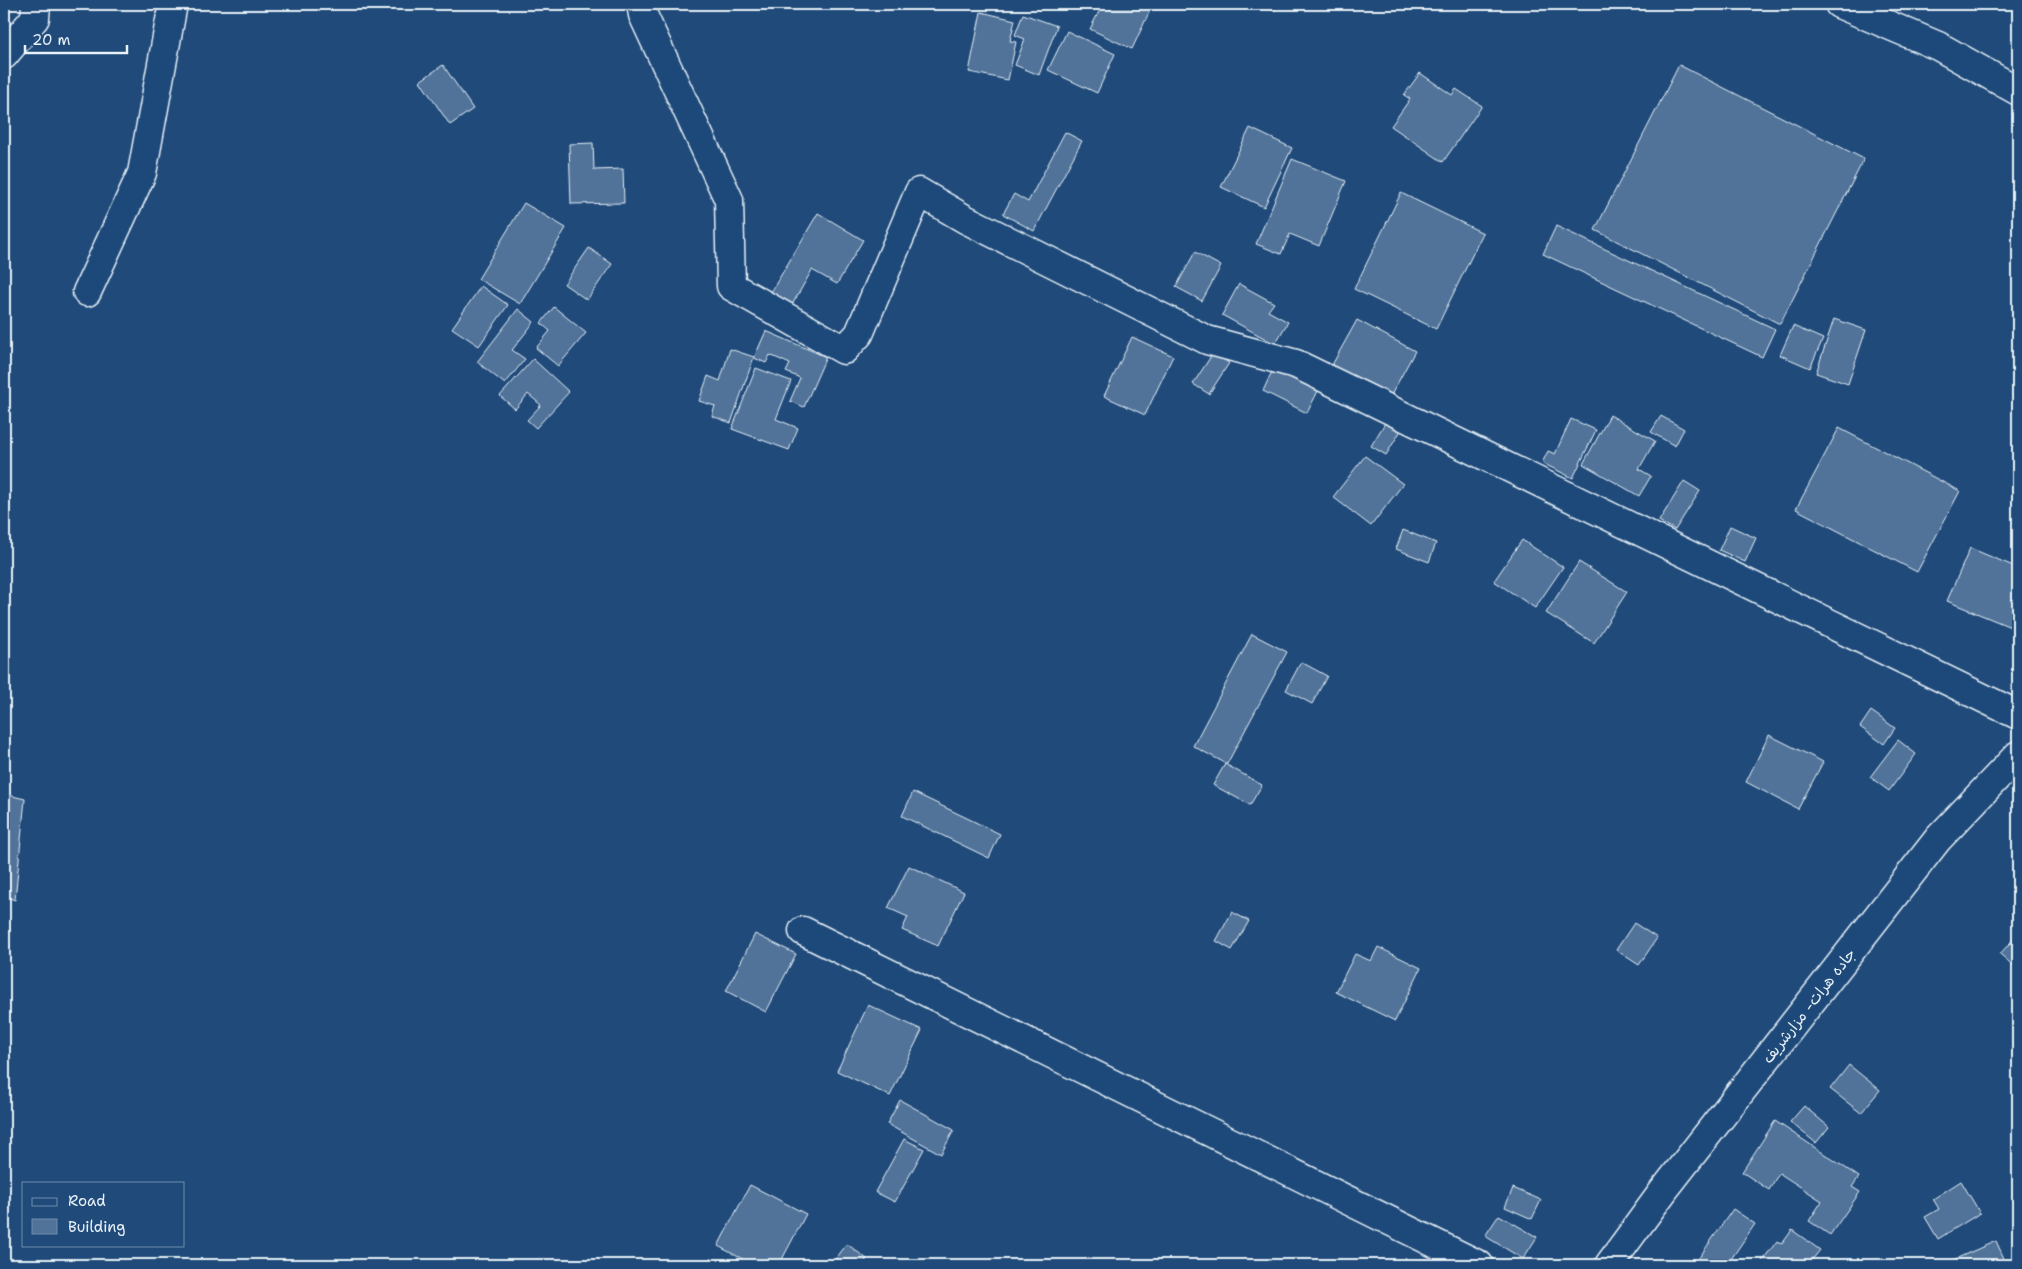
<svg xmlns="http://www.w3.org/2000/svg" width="2022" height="1269" font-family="'Shantell Sans','Playpen Sans Arabic',sans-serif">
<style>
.building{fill:#517399;stroke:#e8f1f8}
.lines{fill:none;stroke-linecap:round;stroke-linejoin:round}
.minor-casing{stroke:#e8f1f8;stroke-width:31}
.highway-casing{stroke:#e8f1f8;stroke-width:31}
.minor{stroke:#1f4a7a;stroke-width:28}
.highway{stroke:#1f4a7a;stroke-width:28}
.labels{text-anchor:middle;stroke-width:5;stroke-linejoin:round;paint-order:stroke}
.street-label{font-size:15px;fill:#e8f1f8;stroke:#1f4a7a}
</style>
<rect width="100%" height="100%" fill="#1f4a7a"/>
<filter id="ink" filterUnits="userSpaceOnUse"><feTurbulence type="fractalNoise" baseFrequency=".02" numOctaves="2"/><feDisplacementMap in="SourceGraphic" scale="10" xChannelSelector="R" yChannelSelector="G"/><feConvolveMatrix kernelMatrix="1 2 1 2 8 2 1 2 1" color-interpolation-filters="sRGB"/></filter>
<g filter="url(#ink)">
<path class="building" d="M1103 4H1153L1132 49 1090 29Z
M1259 4H1278L1274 11Z
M981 12 1015 20 1010 41 1016 42 1008 80 969 72Z
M1023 14 1057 26 1039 75 1015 65 1025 39 1015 35Z
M1067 31 1115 54 1097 93 1048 70Z
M443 65 473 109 450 125 420 81Z
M1679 65 1864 159 1780 324 1595 230Z
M1420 73 1452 95 1456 89 1482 106 1443 162 1391 126 1410 99 1404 95Z
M1250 128 1292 148 1264 207 1221 187Z
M1065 132 1082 141 1034 231 1003 214 1014 194 1028 202Z
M593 143 594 170 623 169 624 203 571 204 569 144Z
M1292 159 1346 181 1319 246 1290 234 1281 254 1256 244Z
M1401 193 1483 233 1436 329 1354 289Z
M524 203 566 228 520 304 478 279Z
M818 213 863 240 837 284 812 270 792 305 771 292Z
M1556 226 1775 329 1762 357 1543 254Z
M589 248 612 264 587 300 564 284Z
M1195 252 1221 266 1202 301 1176 287Z
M1239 284 1274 303 1268 311 1288 322 1275 344 1222 315Z
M481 286 508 305 479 346 452 328Z
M554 307 586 333 558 366 536 348 550 331 541 323Z
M518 309 534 322 512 350 525 359 505 384 477 362Z
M1834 319 1866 330 1848 384 1816 373Z
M1357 320 1415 351 1390 397 1332 365Z
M1793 326 1823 339 1810 368 1780 355Z
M766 331 826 357 804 407 790 401 800 378 786 372 790 364 770 355 766 363 754 358Z
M1132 337 1173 356 1145 415 1104 396Z
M730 349 754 357 731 423 712 416 715 406 699 401 708 376 720 381Z
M1213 353 1229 363 1209 394 1193 384Z
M533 359 569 392 536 428 527 420 541 405 528 394 515 409 500 396Z
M1274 367 1319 389 1307 413 1263 391Z
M756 368 791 381 776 419 798 428 789 450 732 429Z
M1610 415 1655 441 1639 469 1651 476 1639 496 1583 464Z
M1661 416 1684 429 1675 446 1651 432Z
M1388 418 1403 427 1386 455 1371 446Z
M1571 419 1596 430 1573 478 1542 463 1548 451 1555 454Z
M1839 428 1960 491 1917 572 1796 509Z
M1365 456 1403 484 1371 526 1333 497Z
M1684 481 1700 491 1675 530 1659 521Z
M1730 526 1756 538 1745 562 1719 550Z
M1403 530 1436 543 1429 562 1396 549Z
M1522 540 1563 567 1535 608 1494 581Z
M1970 548 2018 568V630L1947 601Z
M1579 562 1627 592 1594 643 1546 613Z
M1252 634 1287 652 1227 764 1193 746Z
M1301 662 1327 676 1312 704 1286 690Z
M1871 711 1895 728 1884 744 1860 727Z
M1769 735 1823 762 1798 809 1746 782Z
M1898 740 1916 754 1889 791 1870 777Z
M1225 764 1262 785 1250 805 1213 785Z
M913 792 1000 834 989 858 902 816Z
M4 794 25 799 15 900 4 896Z
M909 866 964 892 938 946 902 930 908 917 888 908Z
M1232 912 1249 921 1232 950 1216 941Z
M1634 923 1657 938 1639 965 1616 950Z
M755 934 796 954 766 1012 726 991Z
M2018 934V970L2000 954Z
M1378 947 1421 968 1395 1021 1336 992 1355 954 1371 961Z
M868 1005 922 1030 890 1096 837 1071Z
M1849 1065 1880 1090 1861 1113 1830 1089Z
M900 1100 954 1130 941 1154 887 1124Z
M1804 1106 1829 1127 1816 1143 1790 1122Z
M1775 1121 1859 1177 1852 1187 1860 1192 1830 1235 1809 1221 1822 1201 1779 1173 1769 1190 1742 1172Z
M904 1139 924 1149 895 1202 875 1192Z
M1961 1181 1980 1213 1938 1239 1925 1217 1939 1209 1933 1199Z
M750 1185 806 1214 779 1265H754L718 1246Z
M1513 1188 1541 1200 1532 1219 1505 1207Z
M1733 1209 1755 1224 1727 1265H1694Z
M1499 1215 1537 1237 1523 1259 1485 1236Z
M1792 1230 1820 1250 1812 1260 1819 1265H1759L1777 1241 1782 1244Z
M1996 1241 2007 1265H1946V1263Z
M847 1244 867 1259 862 1265H831Z"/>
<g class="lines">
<defs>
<path id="minor" d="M641 4 643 15 729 200 731 286 844 350 859 334 919 192 965 219 1207 340 1296 364 2018 715
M1839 4 1938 46 2018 91
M4 55 35 18 36 4
M87 292 142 173 173 4
M803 931 1479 1265"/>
<path id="highway" d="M1609 1265 1664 1190 1938 839 2018 755"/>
</defs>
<use href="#minor" class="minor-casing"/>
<use href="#highway" class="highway-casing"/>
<use href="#minor" class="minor"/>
<use href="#highway" class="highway"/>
</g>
</g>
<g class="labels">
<g class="street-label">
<text transform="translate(1809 1006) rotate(-52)" y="5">جاده هرات- مزارشریف</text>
</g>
</g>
<rect width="2022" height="1269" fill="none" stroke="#1f4a7a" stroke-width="20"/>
<rect x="10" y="10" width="2002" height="1249" fill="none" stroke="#e8f1f8" stroke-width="2" filter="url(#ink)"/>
<rect x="22" y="1182" width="162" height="65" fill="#1f4a7a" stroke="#6f8dac"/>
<rect x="32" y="1198" width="25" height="8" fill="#1f4a7a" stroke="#6f8dac"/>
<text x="68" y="1206" font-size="15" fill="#e8f1f8">Road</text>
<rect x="32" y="1219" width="25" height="15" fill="#517399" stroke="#6f8dac"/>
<text x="68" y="1232" font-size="15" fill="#e8f1f8">Building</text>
<path d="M25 45v8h102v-8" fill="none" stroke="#e8f1f8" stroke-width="2.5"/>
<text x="32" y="45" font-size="15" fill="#e8f1f8" stroke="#1f4a7a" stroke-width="4" paint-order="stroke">20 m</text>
</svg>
